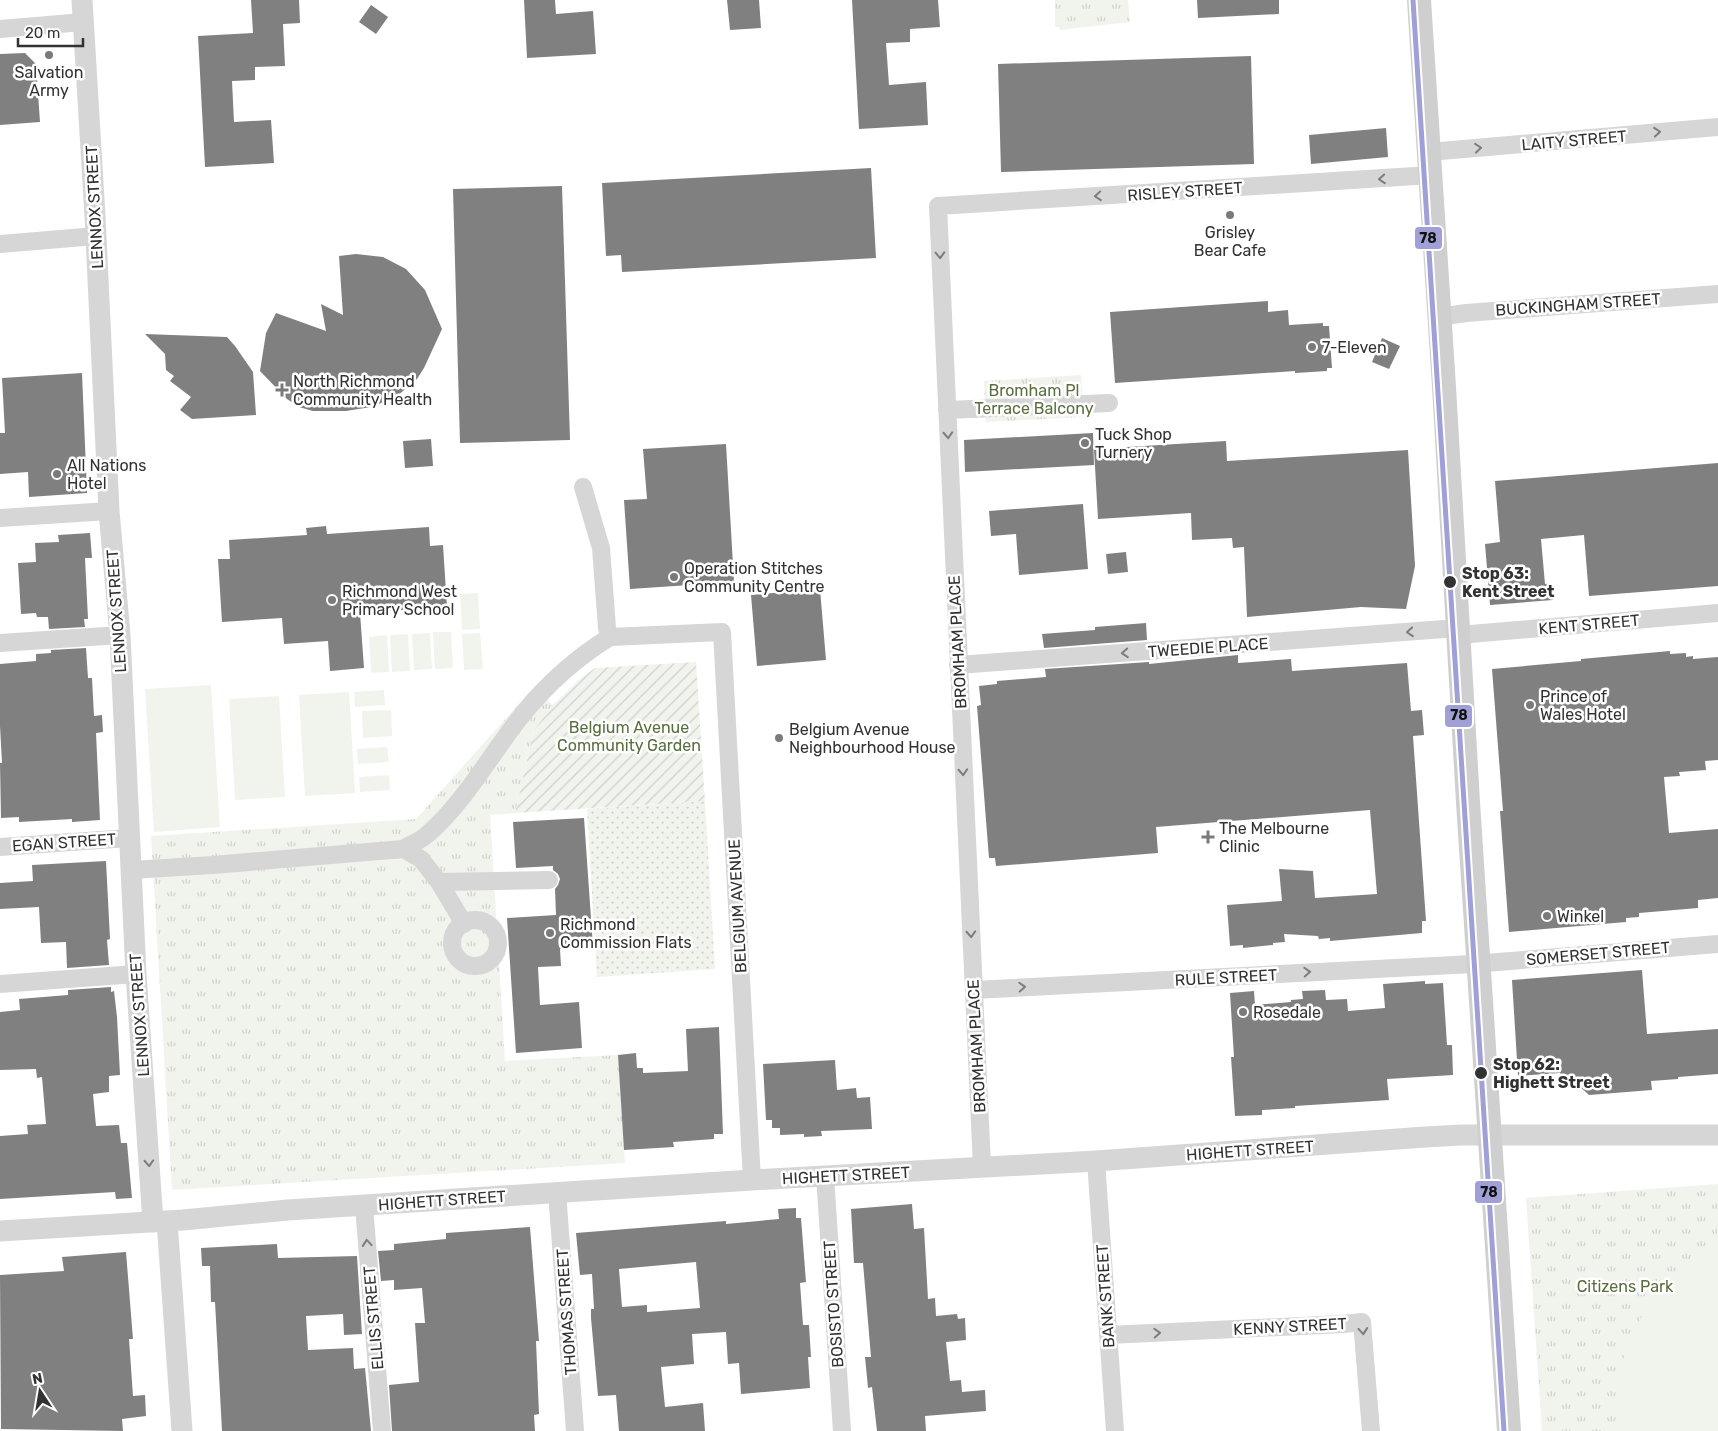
<svg xmlns="http://www.w3.org/2000/svg" width="1718" height="1431" font-family="Rubik,sans-serif">
<style>
.grass{fill:url(#grass-dots)}
.park{fill:url(#park-tufts)}
.garden{fill:url(#garden-furrows)}
.pitch{fill:#f1f4ed}
.building{fill:#808080;fill-rule:evenodd}
.lines{fill:none;stroke-linecap:round;stroke-linejoin:round}
.minor{stroke:#d6d6d6;stroke-width:18}
.tertiary{stroke:#d6d6d6;stroke-width:21}
.secondary{stroke:#cfcfcf;stroke-width:24}
.tram-1-casing{stroke:#fff;stroke-width:9}
.tram-1{stroke:#a0a0d6;stroke-width:5}
.oneway{stroke:#7c7c7c}
.poi-dot{fill:#7a7a7a;stroke:#fff;stroke-width:2}
.stop-dot{fill:#323232;stroke:#fff;stroke-width:2}
.labels{text-anchor:middle;stroke-width:5;stroke-linejoin:round;paint-order:stroke}
.poi-label{font-size:16px;fill:#323232;stroke:#fff;text-anchor:start}
.street-label{font-size:16px;fill:#323232;stroke:#fff}
.park-label{font-size:16px;fill:#586f3e;stroke:#fff}
.stop-label{font-size:16px;font-weight:bold;fill:#323232;stroke:#fff;text-anchor:start}
.line-badge{stroke:#fff;stroke-width:2}
.pale-badge-label{font-size:14px;text-anchor:middle;font-weight:bold;fill:#111}
</style>
<defs>
<pattern id="grass-dots" width="8" height="8" patternUnits="userSpaceOnUse" patternTransform="scale(1.25)"><rect width="8" height="8" fill="#f1f4ed"/><path d="M2 2h.1M6 6h.1" fill="none" stroke="#cfd2cc" stroke-width="1.8" stroke-linecap="round"/></pattern>
<pattern id="park-tufts" width="24" height="20" patternUnits="userSpaceOnUse" patternTransform="scale(1.25)"><rect width="24" height="20" fill="#f1f4ed"/><path d="M3 7l-1-3M5 7V3M7 7l1-3M15 17l-1-3M17 17v-4M19 17l1-3" fill="none" stroke="#cfd2cc"/></pattern>
<pattern id="garden-furrows" width="10" height="10" patternUnits="userSpaceOnUse" patternTransform="scale(1.25)"><rect width="10" height="10" fill="#f1f4ed"/><path d="M-1 1l2-2M0 10L10 0M9 11l2-2" fill="none" stroke="#cfd2cc"/></pattern>
</defs>
<rect width="100%" height="100%" fill="#fff"/>
<path class="grass" d="M705 801 715 969 597 977 587 809Z"/>
<path class="park" d="M1055 0H1128L1130 22 1060 30 1059 27H1055Z
M1081 375 1084 417 986 422 984 381Z
M534 687 553 705 534 730 515 813 490 815 505 1061 618 1055 625 1163 172 1190 151 836 416 819Z
M1718 1184V1431H1542L1526 1198Z"/>
<path class="garden" d="M696 662 705 801 515 813 534 730 553 705 580 679 595 668Z"/>
<path class="pitch" d="M478 593 480 629 462 630 460 594Z
M433 632H451L453 668 435 669Z
M430 633 432 669 414 670 412 634Z
M480 633 483 669 464 670 462 634Z
M408 634 410 671 392 672 390 635Z
M387 635 389 672 371 673 369 637Z
M211 685 220 827 154 832 145 689Z
M384 690 385 705 355 707 354 692Z
M349 692 355 793 305 796 299 695Z
M279 696 285 797 235 800 229 699Z
M391 710 392 736 363 738 362 711Z
M387 747 389 762 358 764 357 749Z
M389 775 390 790 360 792 359 777Z
M1718 1245V1431H1620C1606 1351 1650 1285 1718 1245Z"/>
<path class="building" d="M251 0H299L300 23 283 24 285 66 255 67V80L232 81 234 122 271 120 274 163 205 167 198 36 253 33Z
M524 0H555L556 14 593 11 596 54 527 58Z
M727 0H759L761 28 730 30Z
M852 0H938L940 27 910 29V42L886 43 889 85 926 82 928 125 859 129Z
M1197 0H1279V14L1198 18Z
M371 5 388 17 376 34 359 22Z
M25 53 36 64 40 122 0 125V54Z
M1251 56 1254 164 1001 172 998 64Z
M1386 128 1388 157 1311 164 1309 135Z
M871 168 876 258 622 272 621 255 606 256 602 183Z
M562 186 570 440 460 443 453 189Z
M356 254 383 257 406 269 425 290 442 329 424 368 417 379 396 397 371 407 346 411H313L299 407 287 399 260 371 266 333 276 313 326 331 321 304 343 315 339 256Z
M1268 301V312L1288 310 1289 325 1323 323V326H1329L1332 368H1327V371L1295 373V371L1115 383 1110 312Z
M145 334 227 337 235 346 253 372 256 415 192 419 180 410 191 397 170 381 174 376 166 370 165 354Z
M1382 338 1400 346 1389 369 1372 362Z
M82 373 87 493 29 497 28 472 0 474V433H5L2 378Z
M1093 433 1094 465 965 472 964 440Z
M431 439 433 466 405 468 403 441Z
M1226 441 1227 461 1408 450 1415 566 1406 609 1361 607 1247 617 1244 547 1233 548 1232 538 1192 540 1191 513 1098 519 1094 449Z
M726 444 734 582 630 589 624 500 647 499 643 449Z
M1718 463V586L1589 596 1584 535 1541 539 1545 584 1552 583 1553 600 1490 605 1485 544 1500 542 1495 481Z
M1083 504 1088 569 1019 575 1016 534 991 536 989 511Z
M326 526 327 534 429 527 430 546 443 545 447 607 360 613 364 668 330 671 328 641 284 644 282 618 222 622 218 559H230L229 540 307 535 306 528Z
M90 533 92 558H85L88 619H84L85 627 49 629 48 617H37L36 613 21 614 18 563 36 562 35 543 59 542 58 535Z
M1126 552 1128 572 1108 574 1106 554Z
M820 589 826 660 757 666 751 595Z
M1146 623 1147 640 1044 648 1042 634 1095 630V627Z
M86 648 88 678H92L94 716 102 715 103 732 96 733 100 820 72 822V819L19 822V817L1 818 0 763H2L0 726V664L36 661V654L51 653V650Z
M1670 651V654L1686 653V657L1693 656V659L1718 657V760L1705 761 1706 770 1679 772 1680 776 1664 777 1669 833 1718 829V898L1698 900V908L1639 913V917L1626 918V922L1509 932 1500 811H1503L1492 669 1581 661V659Z
M1238 655V663L1291 659 1292 671 1407 663 1411 711 1422 710 1424 735 1413 736 1426 921H1422V933L1330 941V938L1319 939 1318 936 1284 934 1285 942 1273 943V945L1243 948V945L1230 946 1227 905 1282 901 1279 869 1313 871 1315 898 1377 894 1370 810 1156 827 1158 853 996 866 995 858H989L977 706 981 705 979 686 997 684V681L1046 677 1045 669 1149 662V664Z
M584 818 593 947 560 949 561 966 538 967 540 1005 579 1002 582 1048 516 1053 507 918 556 915 555 889 558 885 560 879 558 874 553 870V866L516 868 513 822Z
M106 861 110 939 107 940 109 965 67 968 66 942 41 943 39 907 0 909V883L33 881 32 865Z
M1642 970 1647 1034 1718 1029V1074L1678 1077V1079L1651 1081 1652 1090 1589 1095 1575 1082 1565 1078 1560 1073 1518 1076 1512 980Z
M1425 981V984L1443 983 1447 1045H1452L1453 1075 1387 1079 1389 1100 1295 1106V1108L1262 1110V1115L1235 1116 1231 1057H1234L1230 993 1254 991 1255 1005 1291 1002V1000L1303 999 1302 991 1325 990 1326 1000 1347 999 1348 1011 1385 1008 1383 984Z
M111 987V992L114 991 117 1017 120 1075 109 1076V1092L93 1094 96 1126 119 1125 121 1143H127L132 1198 116 1199 115 1192 0 1199V1136L28 1134 27 1125 46 1124 42 1077 37 1078 36 1069 0 1070V1012L20 1010 19 999 68 995V990Z
M719 1027 723 1134H714V1139L673 1142 674 1147 624 1150 618 1055 636 1053 637 1068H643V1073L688 1071 686 1029Z
M835 1060 837 1090 856 1088 857 1098 870 1097 872 1129 821 1131 822 1136 804 1137V1134L780 1135V1128H772V1120H766L763 1064Z
M912 1204 914 1229 924 1228 928 1299 935 1298 936 1316 957 1314 958 1319 965 1318 966 1340 946 1342 950 1381 961 1380 962 1392 985 1390 986 1411 925 1416 926 1431H877L872 1387 868 1388 865 1357H871L863 1263H854L851 1209Z
M796 1208V1218H801L806 1282 800 1283 803 1325H809L811 1357H808L810 1388 741 1394 739 1363 728 1364 726 1332 692 1334 694 1364 661 1367 665 1407 703 1403 705 1431H619L616 1395 598 1396 591 1318V1309H594L592 1274 580 1275 576 1233 726 1221V1224L779 1219 778 1209ZM696 1262 700 1308 647 1312V1305L622 1307 619 1269Z
M530 1227 539 1341H536L539 1414 534 1415 535 1431H392L389 1385 419 1382 415 1323H425L422 1288 394 1290V1280L381 1281 378 1251 394 1250V1244L446 1239V1233Z
M277 1244 278 1258 357 1256 362 1334 344 1335 343 1314 306 1316 308 1350 353 1348 354 1369 365 1368 371 1431H222L215 1302H211L210 1266H202L201 1248Z
M126 1252 133 1339H129L133 1396 145 1395 146 1416 122 1419 123 1431 1 1429 0 1275 64 1271 62 1257Z"/>
<g class="lines">
<path class="minor" d="M0 29 83 22
M1429 152 1718 127
M0 244 96 236
M1439 317 1466 313 1718 294
M947 410 1109 403
M583 487 601 548 607 628 610 637 722 632 752 1180
M0 518 109 511
M1459 635 1718 613
M0 643 120 635
M958 665 1458 628
M0 847 129 838
M403 849 421 859 439 882 464 924
M131 870 213 865 403 849C412 844 422 840 429 833 466 800 491 754 522 715 547 684 576 658 610 637
M439 882 549 880
M452 943a23 23 0 1 1 46 0a23 23 0 1 1-46 0Z
M0 984 136 974
M974 990 1473 964 1718 944
M1096 1161 1115 1431
M982 1167 938 206 1431 175
M825 1176 842 1431
M557 1192 575 1431
M364 1206 382 1431
M1108 1335 1343 1324 1362 1322 1371 1431"/>
<path class="tertiary" d="M82 0 95 216 109 511 120 635 136 974 153 1222
M167 1221 182 1431
M0 1231 183 1220 288 1210 752 1180 1096 1161 1425 1137 1462 1135H1718"/>
<path class="secondary" d="M1419 0 1444 387 1468 802 1509 1431"/>
<defs>
<path id="tram-1" d="M1413 0 1504 1431"/>
</defs>
<use href="#tram-1" class="tram-1-casing"/>
<use href="#tram-1" class="tram-1"/>
</g>
<defs><path id="oneway-chevron" d="M-2-3.5L2.5 0L-2 3.5" fill="none" stroke-width="1.6" stroke-linecap="round" stroke-linejoin="round" transform="scale(1.25)"/></defs>
<g class="oneway">
<use href="#oneway-chevron" transform="translate(1657 132) rotate(-5)"/>
<use href="#oneway-chevron" transform="translate(1478 148) rotate(-5)"/>
<use href="#oneway-chevron" transform="translate(1382 179) rotate(176)"/>
<use href="#oneway-chevron" transform="translate(1098 196) rotate(176)"/>
<use href="#oneway-chevron" transform="translate(940 255) rotate(88)"/>
<use href="#oneway-chevron" transform="translate(948 435) rotate(87)"/>
<use href="#oneway-chevron" transform="translate(1410 632) rotate(175)"/>
<use href="#oneway-chevron" transform="translate(1125 653) rotate(176)"/>
<use href="#oneway-chevron" transform="translate(963 772) rotate(87)"/>
<use href="#oneway-chevron" transform="translate(971 934) rotate(87)"/>
<use href="#oneway-chevron" transform="translate(1307 972) rotate(-3)"/>
<use href="#oneway-chevron" transform="translate(1022 987) rotate(-3)"/>
<use href="#oneway-chevron" transform="translate(149 1163) rotate(87)"/>
<use href="#oneway-chevron" transform="translate(367 1243) rotate(-95)"/>
<use href="#oneway-chevron" transform="translate(1363 1331) rotate(85)"/>
<use href="#oneway-chevron" transform="translate(1157 1333) rotate(-3)"/>
</g>
<g class="poi-dot">
<circle cx="49" cy="55" r="5"/>
<circle cx="1230" cy="215" r="5"/>
<circle cx="1312" cy="347" r="5"/>
<path d="M279.5 382.5h5v5h5v5h-5v5h-5v-5h-5v-5h5z"/>
<circle cx="1085" cy="443" r="5"/>
<circle cx="57" cy="474" r="5"/>
<circle cx="674" cy="577" r="5"/>
<circle cx="332" cy="600" r="5"/>
<circle cx="1530" cy="705" r="5"/>
<circle cx="779" cy="738" r="5"/>
<path d="M1205.5 829.5h5v5h5v5h-5v5h-5v-5h-5v-5h5z"/>
<circle cx="1547" cy="916" r="5"/>
<circle cx="550" cy="933" r="5"/>
<circle cx="1243" cy="1012" r="5"/>
</g>
<g class="stop-dot">
<circle cx="1450" cy="582" r="7"/>
<circle cx="1481" cy="1073" r="7"/>
</g>
<g class="labels">
<g class="poi-label">
<text x="49" y="78" text-anchor="middle">Salvation<tspan x="49" dy="18">Army</tspan></text>
<text x="1230" y="238" text-anchor="middle">Grisley<tspan x="1230" dy="18">Bear Cafe</tspan></text>
<text x="1322" y="353">7-Eleven</text>
<text x="293" y="387">North Richmond<tspan x="293" dy="18">Community Health</tspan></text>
<text x="1095" y="440">Tuck Shop<tspan x="1095" dy="18">Turnery</tspan></text>
<text x="67" y="471">All Nations<tspan x="67" dy="18">Hotel</tspan></text>
<text x="684" y="574">Operation Stitches<tspan x="684" dy="18">Community Centre</tspan></text>
<text x="342" y="597">Richmond West<tspan x="342" dy="18">Primary School</tspan></text>
<text x="1540" y="702">Prince of<tspan x="1540" dy="18">Wales Hotel</tspan></text>
<text x="789" y="735">Belgium Avenue<tspan x="789" dy="18">Neighbourhood House</tspan></text>
<text x="1219" y="834">The Melbourne<tspan x="1219" dy="18">Clinic</tspan></text>
<text x="1557" y="922">Winkel</text>
<text x="560" y="930">Richmond<tspan x="560" dy="18">Commission Flats</tspan></text>
<text x="1253" y="1018">Rosedale</text>
</g>
<g class="street-label">
<text transform="translate(1574 140) rotate(-5)" y="6">LAITY STREET</text>
<text transform="translate(1185 191) rotate(-4)" y="6">RISLEY STREET</text>
<text transform="translate(94 207) rotate(-93)" y="6">LENNOX STREET</text>
<text transform="translate(1578 304) rotate(-4)" y="6">BUCKINGHAM STREET</text>
<text transform="translate(116 611) rotate(-94)" y="6">LENNOX STREET</text>
<text transform="translate(1589 624) rotate(-5)" y="6">KENT STREET</text>
<text transform="translate(957 642) rotate(-93)" y="6">BROMHAM PLACE</text>
<text transform="translate(1208 647) rotate(-4)" y="6">TWEEDIE PLACE</text>
<text transform="translate(64 842) rotate(-4)" y="6">EGAN STREET</text>
<text transform="translate(737 906) rotate(-93)" y="6">BELGIUM AVENUE</text>
<text transform="translate(1598 953) rotate(-5)" y="6">SOMERSET STREET</text>
<text transform="translate(1226 977) rotate(-3)" y="6">RULE STREET</text>
<text transform="translate(139 1015) rotate(-94)" y="6">LENNOX STREET</text>
<text transform="translate(976 1046) rotate(-93)" y="6">BROMHAM PLACE</text>
<text transform="translate(1250 1150) rotate(-4)" y="6">HIGHETT STREET</text>
<text transform="translate(846 1175) rotate(-3)" y="6">HIGHETT STREET</text>
<text transform="translate(442 1200) rotate(-4)" y="6">HIGHETT STREET</text>
<text transform="translate(1105 1296) rotate(-94)" y="6">BANK STREET</text>
<text transform="translate(833 1304) rotate(-94)" y="6">BOSISTO STREET</text>
<text transform="translate(566 1312) rotate(-94)" y="6">THOMAS STREET</text>
<text transform="translate(373 1318) rotate(-95)" y="6">ELLIS STREET</text>
<text transform="translate(1290 1326) rotate(-3)" y="6">KENNY STREET</text>
</g>
<g class="park-label">
<text x="1034" y="396">Bromham Pl<tspan x="1034" dy="18">Terrace Balcony</tspan></text>
<text x="629" y="733">Belgium Avenue<tspan x="629" dy="18">Community Garden</tspan></text>
<text x="1625" y="1292">Citizens Park</text>
</g>
<g class="stop-label">
<text x="1462" y="579">Stop 63:<tspan x="1462" dy="18">Kent Street</tspan></text>
<text x="1493" y="1070">Stop 62:<tspan x="1493" dy="18">Highett Street</tspan></text>
</g>
</g>
<g class="line-badge">
<rect x="1414" y="226" width="29" height="24" rx="5" fill="#a0a0d6"/>
<rect x="1444" y="704" width="29" height="24" rx="5" fill="#a0a0d6"/>
<rect x="1474" y="1180" width="29" height="24" rx="5" fill="#a0a0d6"/>
</g>
<g class="pale-badge-label">
<text x="1428" y="243">78</text>
<text x="1459" y="720">78</text>
<text x="1489" y="1197">78</text>
</g>
<g transform="translate(40 1391) rotate(348)" stroke="#ffffff" stroke-width="4" paint-order="stroke">
<path d="M0-4L9 19L0 12L-9 19Z" fill="#323232"/>
<text y="-8" font-size="14" font-weight="bold" text-anchor="middle" fill="#323232">N</text>
</g>
<path d="M18 38v8h65v-8" fill="none" stroke="#323232" stroke-width="2.5"/>
<text x="25" y="38" font-size="15" fill="#323232" stroke="#ffffff" stroke-width="4" paint-order="stroke">20 m</text>
</svg>
